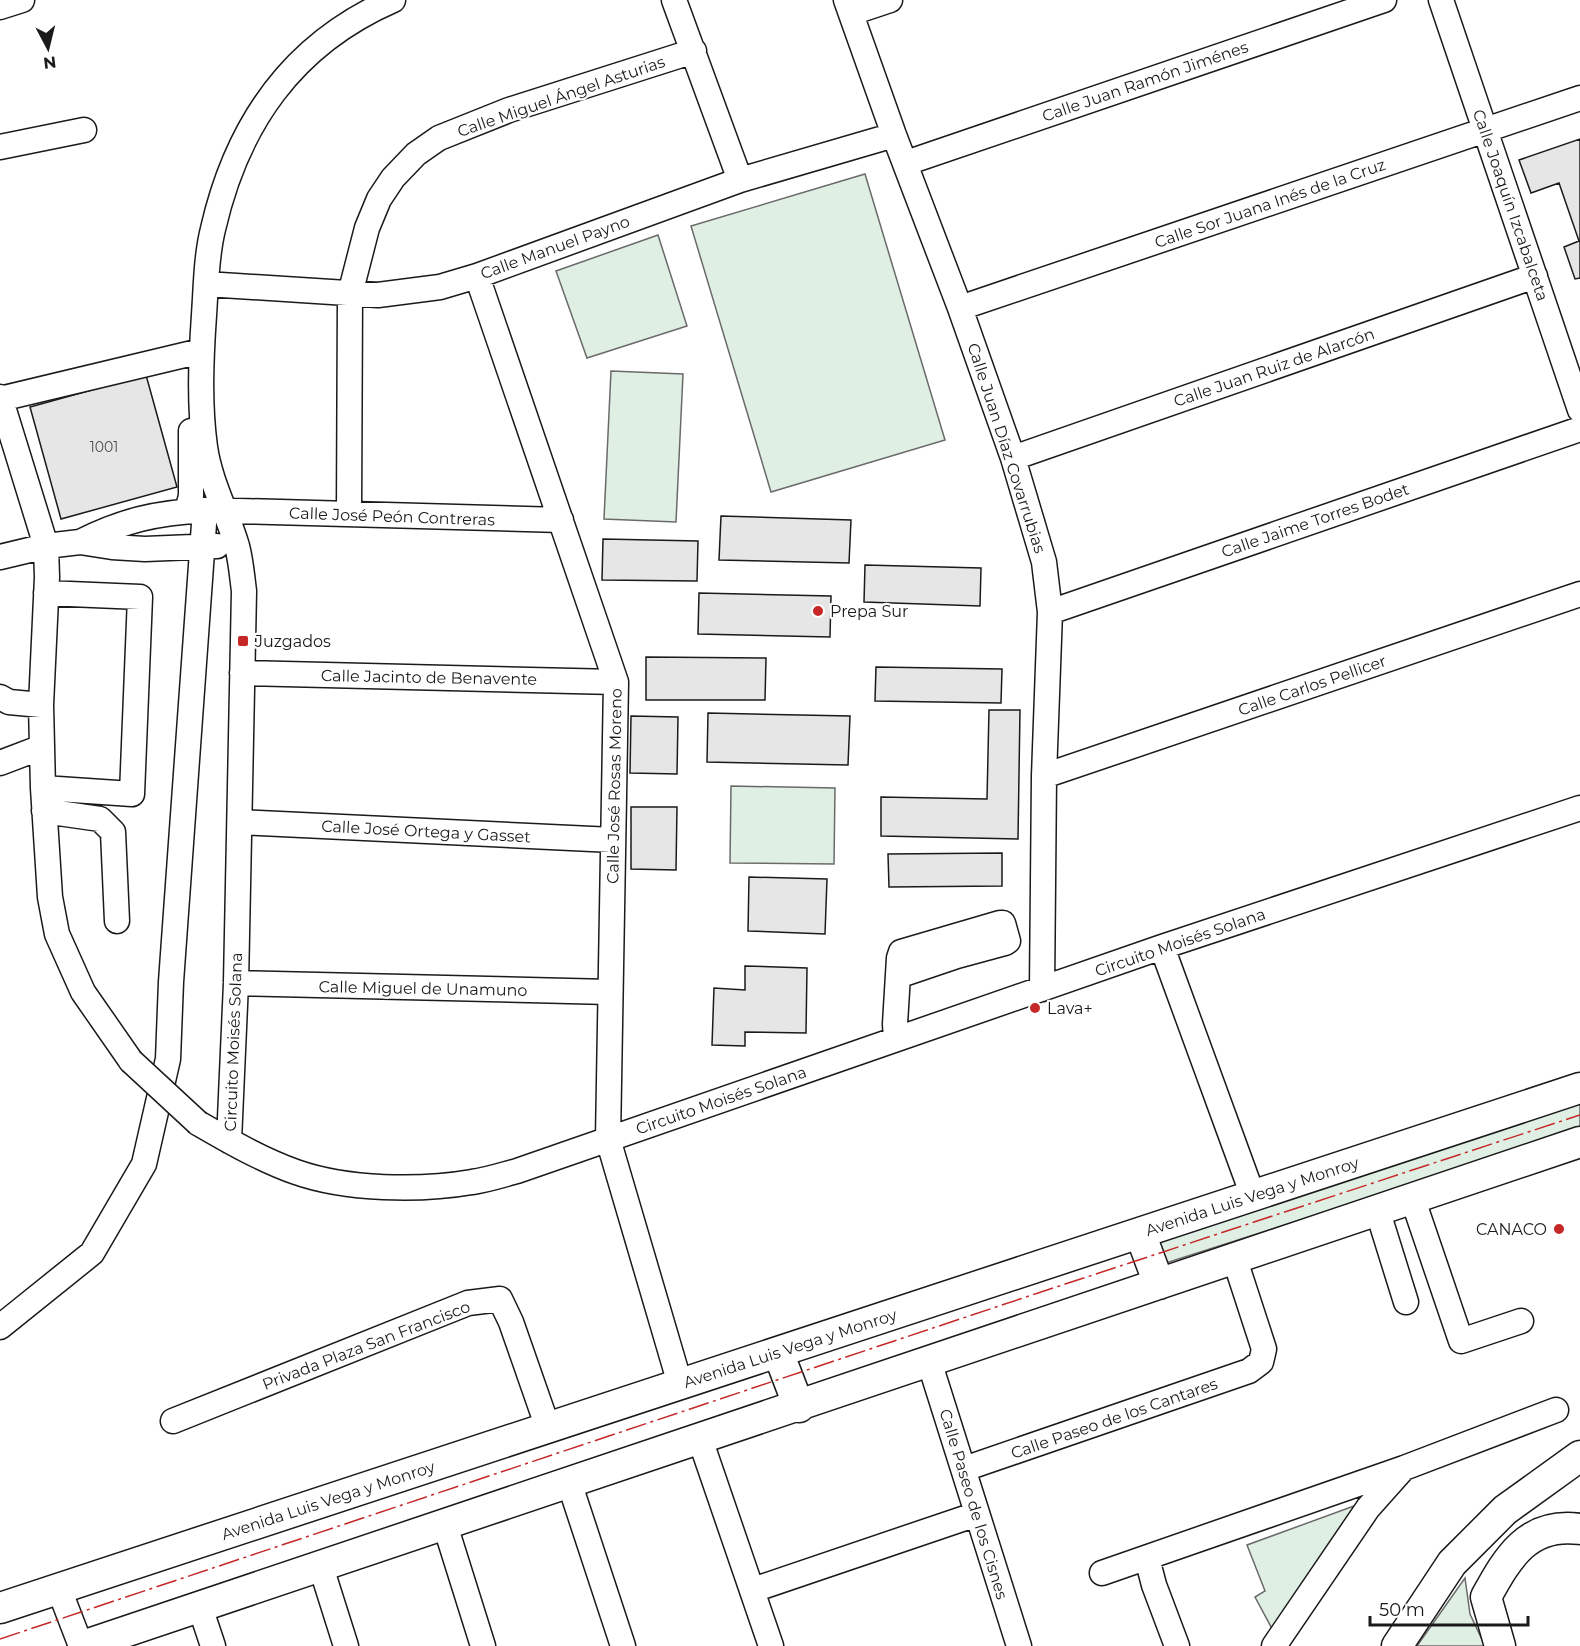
<svg xmlns="http://www.w3.org/2000/svg" width="1580" height="1646" font-family="Montserrat,sans-serif">
<style>
.green{fill:#e0efe3;stroke:#6a6a6a;stroke-width:1.5}
.building{fill:#e6e6e6;stroke:#1a1a1a;stroke-width:1.5}
.lines{fill:none;stroke-linecap:round;stroke-linejoin:round}
.minor-casing{stroke:#1a1a1a;stroke-width:27}
.major-casing{stroke:#1a1a1a;stroke-width:33}
.minor{stroke:#fff;stroke-width:24}
.major{stroke:#fff;stroke-width:30}
.minor-bridge-casing{stroke:#1a1a1a;stroke-width:27;stroke-linecap:butt}
.minor-bridge{stroke:#fff;stroke-width:24}
.power{stroke:#c62828;stroke-width:1.5;stroke-dasharray:21 4.5 3 4.5;stroke-linecap:butt}
.poi-dot{fill:#c62828;stroke:#fff;stroke-width:2}
.labels{text-anchor:middle;stroke-width:4.5;stroke-linejoin:round;paint-order:stroke}
.number-label{font-size:14px;fill:#4d4d4d}
.street-label{font-size:16px;fill:#1a1a1a;stroke:#fff}
.poi-label{font-size:16px;fill:#1a1a1a;stroke:#fff;text-anchor:start}
</style>
<rect width="100%" height="100%" fill="#fff"/>
<path class="green" d="M865 174 945 440 771 492 691 226Z
M658 235 687 326 587 358 556 271Z
M611 371 683 374 676 522 604 519Z
M731 786 835 788 834 864 730 863Z
M1580 1100V1130L1166 1263 1159 1254 1160 1242Z
M1365 1502 1277 1638 1255 1597 1265 1591 1247 1545Z
M1465 1578 1470 1614 1485 1646H1417Z"/>
<path class="building" d="M1580 139V278L1575 279 1564 247 1579 241 1559 183 1531 193 1519 160Z
M146 375 177 487 61 519 30 407Z
M721 516 851 520 849 563 719 560Z
M603 539 698 541 697 581 602 580Z
M865 565 981 568 980 606 864 602Z
M699 593 831 596 830 637 698 634Z
M646 657 766 658 765 700H646Z
M876 667 1002 669 1001 703 875 701Z
M989 710H1020L1018 839 881 836V797L987 799Z
M708 713 850 716 848 765 707 762Z
M631 716 678 717 677 774 630 773Z
M631 807H677L676 870 631 869Z
M1002 853V886L889 887 888 854Z
M749 877 827 879 825 934 748 931Z
M745 966 807 968 806 1033 745 1032V1046L712 1045 714 988 745 990Z"/>
<g class="lines">
<defs>
<path id="minor" d="M674 0 740 180
M846 0 894 135 960 308 1013 458 1044 562 1050 612 1044 776 1042 989
M1441 0 1580 410
M0 7 22 0
M851 13 890 0
M0 147 84 130
M906 163 1384 0
M477 276 616 682 608 1139 680 1384
M206 284 378 295 440 287 477 276 740 180 894 135
M960 308 1580 98
M0 397 46 546 47 577 41 705 43 788 50 897 57 934 83 992 131 1061
M0 399 201 351
M1013 458 1535 276
M187 511 191 496V431
M349 514 350 294 367 228 379 199 393 178 416 154 439 138 509 110 694 51
M80 542C124 520 156 513 205 510L561 520
M0 557 46 546 80 542 112 547 145 549 217 546
M1050 612 1580 429
M242 673 616 682
M0 697 9 702 41 705
M0 763 42 747
M1044 776 1580 594
M43 788 132 794 140 597 46 593
M44 811 100 819 113 832 117 921
M240 822 613 840
M1162 947 1253 1196
M236 983 610 992
M896 1039 895 1024 899 958 901 952 1000 923H1003L1008 941 1005 943 957 956 898 976
M198 1123C229 1141 262 1160 296 1172 347 1190 420 1191 472 1182 487 1180 502 1175 517 1171L1162 947 1580 808
M229 1141 236 983 244 591C242 576 241 561 237 546 227 512 210 482 205 447 199 404 201 359 204 315 206 287 206 257 213 229 237 124 292 44 393 0
M1412 1197 1461 1341 1521 1321
M1377 1209 1406 1302
M0 1327 92 1253 144 1164 168 1059 171 982 205 510
M929 1361 1019 1646
M173 1421 468 1303 500 1299 511 1322 548 1428
M700 1439 771 1646
M964 1469 1249 1371 1261 1362 1264 1349 1234 1257
M569 1482 623 1646
M445 1525 483 1646
M1147 1558 1154 1585 1177 1646
M321 1567 346 1646
M1102 1573 1404 1468 1556 1410
M59 1589 81 1646
M753 1590 977 1514
M200 1607 213 1646
M1274 1646 1368 1508 1401 1471"/>
<path id="major" d="M1140 1233 1159 1284
M778 1352 799 1407
M0 1608 1580 1088
M83 1646C582 1478 1081 1310 1580 1142
M1397 1646 1452 1563 1505 1510 1580 1456
M1500 1646 1486 1597C1508 1557 1528 1522 1580 1529"/>
</defs>
<use href="#minor" class="minor-casing"/>
<use href="#major" class="major-casing"/>
<use href="#minor" class="minor"/>
<use href="#major" class="major"/>
<defs>
<path id="minor-bridge" d="M131 1061 198 1123"/>
</defs>
<use href="#minor-bridge" class="minor-bridge-casing"/>
<use href="#minor-bridge" class="minor-bridge"/>
<path class="power" d="M0 1639 1038 1293 1580 1115"/>
</g>
<g class="poi-dot">
<circle cx="818" cy="611" r="6"/>
<rect x="237" y="635" width="12" height="12" rx="3"/>
<circle cx="1035" cy="1008" r="6"/>
<circle cx="1559" cy="1229" r="6"/>
</g>
<g class="labels">
<g class="number-label">
<text x="104" y="452">1001</text>
</g>
<g class="street-label">
<text transform="translate(1145 81) rotate(-19)" y="6">Calle Juan Ramón Jiménes</text>
<text transform="translate(561 96) rotate(-19)" y="6">Calle Miguel Ángel Asturias</text>
<text transform="translate(1270 203) rotate(-19)" y="6">Calle Sor Juana Inés de la Cruz</text>
<text transform="translate(1511 205) rotate(71)" y="6">Calle Joaquín Izcabalceta</text>
<text transform="translate(555 247) rotate(-20)" y="6">Calle Manuel Payno</text>
<text transform="translate(1274 367) rotate(-19)" y="6">Calle Juan Ruiz de Alarcón</text>
<text transform="translate(1007 448) rotate(72)" y="6">Calle Juan Díaz Covarrubias</text>
<text transform="translate(392 516) rotate(2)" y="6">Calle José Peón Contreras</text>
<text transform="translate(1315 520) rotate(-19)" y="6">Calle Jaime Torres Bodet</text>
<text transform="translate(429 677) rotate(1)" y="6">Calle Jacinto de Benavente</text>
<text transform="translate(1312 685) rotate(-19)" y="6">Calle Carlos Pellicer</text>
<text transform="translate(614 786) rotate(-89)" y="6">Calle José Rosas Moreno</text>
<text transform="translate(426 831) rotate(3)" y="6">Calle José Ortega y Gasset</text>
<text transform="translate(1180 942) rotate(-19)" y="6">Circuito Moisés Solana</text>
<text transform="translate(423 988) rotate(1)" y="6">Calle Miguel de Unamuno</text>
<text transform="translate(233 1042) rotate(-88)" y="6">Circuito Moisés Solana</text>
<text transform="translate(721 1100) rotate(-19)" y="6">Circuito Moisés Solana</text>
<text transform="translate(1252 1196) rotate(-18)" y="6">Avenida Luis Vega y Monroy</text>
<text transform="translate(366 1345) rotate(-21)" y="6">Privada Plaza San Francisco</text>
<text transform="translate(790 1348) rotate(-18)" y="6">Avenida Luis Vega y Monroy</text>
<text transform="translate(1114 1418) rotate(-19)" y="6">Calle Paseo de los Cantares</text>
<text transform="translate(328 1500) rotate(-18)" y="6">Avenida Luis Vega y Monroy</text>
<text transform="translate(974 1504) rotate(73)" y="6">Calle Paseo de los Cisnes</text>
</g>
<g class="poi-label">
<text x="830" y="617">Prepa Sur</text>
<text x="255" y="647">Juzgados</text>
<text x="1047" y="1014">Lava+</text>
<text x="1547" y="1235" text-anchor="end">CANACO</text>
</g>
</g>
<g transform="translate(48 48) rotate(173)" stroke="#ffffff" stroke-width="4.5" paint-order="stroke">
<path d="M0-4.5L10 22L0 15L-10 22Z" fill="#1a1a1a"/>
<text y="-9" font-size="16" font-weight="bold" text-anchor="middle" fill="#1a1a1a">N</text>
</g>
<path d="M1370 1616v9h158v-9" fill="none" stroke="#1a1a1a" stroke-width="3"/>
<text x="1379" y="1616" font-size="18" fill="#1a1a1a" stroke="#ffffff" stroke-width="4.5" paint-order="stroke">50 m</text>
</svg>
